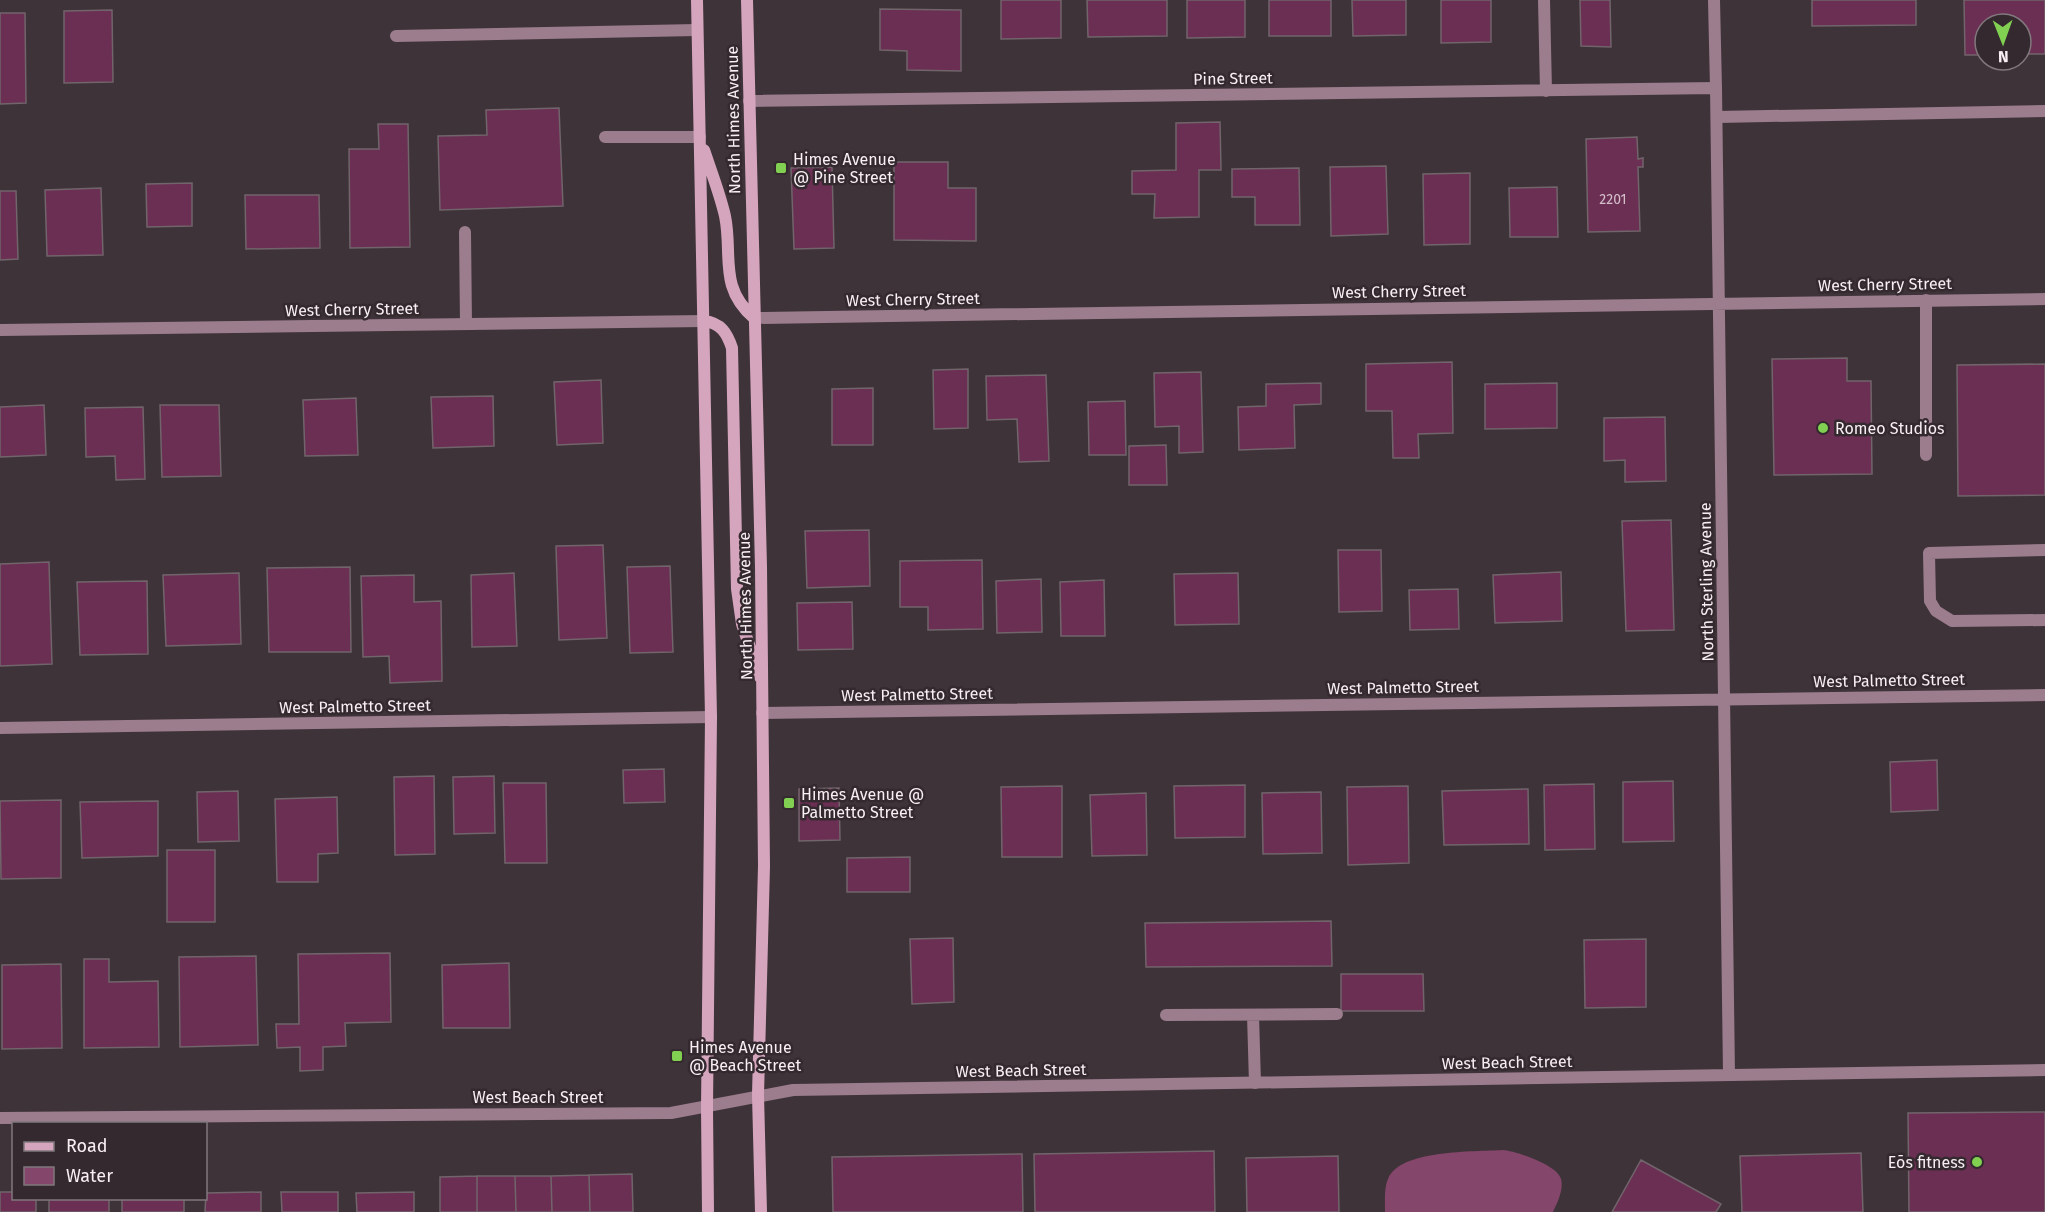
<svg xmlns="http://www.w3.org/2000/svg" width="2045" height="1212" font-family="'Fira Sans',sans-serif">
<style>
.water{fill:#84466a}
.building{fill:#6b2f53;stroke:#71646b;stroke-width:1.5}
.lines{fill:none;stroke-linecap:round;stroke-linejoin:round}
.lane{stroke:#9b7d8d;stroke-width:12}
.street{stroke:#9b7d8d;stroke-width:12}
.secondary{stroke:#d5a5be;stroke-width:12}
.poi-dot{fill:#81d051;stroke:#33292e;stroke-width:2}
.labels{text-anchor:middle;stroke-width:5;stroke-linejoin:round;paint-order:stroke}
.number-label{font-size:14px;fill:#d4bfcb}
.street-label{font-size:16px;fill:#f7eff3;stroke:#33292e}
.poi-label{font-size:16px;fill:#f7eff3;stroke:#33292e;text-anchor:start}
</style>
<rect width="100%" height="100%" fill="#3e3338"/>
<path class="water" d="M1503 1150C1516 1151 1558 1165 1561 1179 1564 1190 1557 1203 1553 1212H1385C1385 1202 1384 1188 1388 1179 1400 1149 1474 1152 1503 1150Z"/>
<path class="building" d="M1001 0H1061V38L1001 39Z
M1087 0H1167V36L1088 37Z
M1187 0H1245V37L1187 38Z
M1269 0H1331V36H1269Z
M1352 0H1406V35L1353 36Z
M1441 0H1491V42L1441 43Z
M1580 0H1610L1611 47 1581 46Z
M1812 0H1916V25L1812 26Z
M1964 0H2045V54H2021V24H1985V55H1965Z
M880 9 961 10V71L907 70V51L880 50Z
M112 10 113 82 64 83V11Z
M0 13H25L26 103 0 104Z
M559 108 563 206 440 210 438 136 487 135 486 110Z
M1220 122 1221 170H1199V217L1154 218 1155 194H1132V171L1176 170V123Z
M378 124H408L410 247 350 248 349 149H379Z
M1637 137 1638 159 1643 158V167H1638L1640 231 1588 232 1586 139Z
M894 162H948V188H976V241L894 240Z
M1386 166 1388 234 1331 236 1330 167Z
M832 167 834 248 794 249 791 168Z
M1299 168 1300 225H1255V197H1232V169Z
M1470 173V244L1424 245 1423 174Z
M192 183V226L147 227 146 184Z
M1557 187 1558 237H1510L1509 188Z
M101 188 103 255 47 256 45 190Z
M0 191H16L18 259 0 260Z
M245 195H319L320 248 246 249Z
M1847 358V381H1871L1872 474 1774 475 1772 359Z
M1452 362 1453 433 1418 434 1419 458H1393L1392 411H1366V364Z
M2045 364V495L1958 496 1957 365Z
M968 369V428L934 429 933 370Z
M1201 372 1203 452 1179 453V426L1155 427 1154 373Z
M1046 375 1049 461 1019 462 1017 419 987 420 986 376Z
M601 380 603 443 557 445 554 382Z
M1321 383V404L1294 405 1295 448 1239 450 1238 407 1266 406V384Z
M1557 383V428L1485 429V384Z
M873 388V445H832V389Z
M493 396 494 446 433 448 431 397Z
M356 398 358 455 305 456 303 400Z
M1125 401 1126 455H1089L1088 402Z
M44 405 46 455 0 457V407Z
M160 405H219L221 476 162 477Z
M143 407 145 479 116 480 115 456 86 457 85 408Z
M1665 417 1666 481 1625 482V460L1604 461V418Z
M1166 445 1167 485H1129V446Z
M1671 520 1674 630 1626 631 1622 521Z
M869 530 870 586 807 588 805 531Z
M603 545 607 638 559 640 556 546Z
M1338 550H1381L1382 611 1339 612Z
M982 560 983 629 928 630V607H900V561Z
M49 562 52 664 0 666V564Z
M670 566 673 652 630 653 627 567Z
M350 567 351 652H269L267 568Z
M1561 572 1562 621 1495 623 1493 575Z
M239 573 241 644 166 646 163 575Z
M514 573 517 646 472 647 471 575Z
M1238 573 1239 624 1175 625 1174 574Z
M414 575V602L441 601 442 681 390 683 389 656 363 657 361 576Z
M1041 579 1042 632 997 633 996 581Z
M1104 580 1105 636H1061L1060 582Z
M147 581 148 654 80 655 77 582Z
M1458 589 1459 629 1410 630 1409 590Z
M852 602 853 649 798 650 797 603Z
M1937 760 1938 810 1891 812 1890 762Z
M664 769 665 802 624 803 623 770Z
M434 776 435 854 395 855 394 777Z
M494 776 495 833 454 834 453 777Z
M1673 781 1674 841 1623 842V782Z
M503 783H546L547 863H505Z
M1594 784 1595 849 1545 850 1544 785Z
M1245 785V837L1175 838 1174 786Z
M1062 786V857H1002L1001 787Z
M1408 786 1409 863 1348 865 1347 787Z
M839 788 840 840 799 841V789Z
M1528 789 1529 844 1444 845 1442 791Z
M238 791 239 841 198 842 197 792Z
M1321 792 1322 853 1263 854 1262 793Z
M1146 793 1147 855 1092 856 1090 795Z
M337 797 338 853 318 854V882H277L275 799Z
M61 800V878L1 879 0 801Z
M158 801V856L82 858 80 802Z
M167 850H215V922H167Z
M910 857V892H847V858Z
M1331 921 1332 966 1146 967 1145 923Z
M953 938 954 1002 912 1004 910 939Z
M1646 939V1007L1585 1008 1584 940Z
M390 953 391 1022 345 1023 346 1046 323 1047V1070L300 1071V1047L277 1048 276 1024H299L298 954Z
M256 956 258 1045 180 1047 179 957Z
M84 959H109V982L158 981 159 1047 84 1048Z
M509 963 510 1028H443L442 965Z
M61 964 62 1048 2 1049V965Z
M1341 974H1423L1424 1011H1341Z
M2045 1112V1212H1909L1908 1113Z
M1214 1151 1215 1212H1035L1034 1154Z
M1861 1153 1863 1212H1742L1740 1156Z
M1022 1154 1023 1212H833L832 1157Z
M1338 1156 1339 1212H1247L1246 1158Z
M1641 1160 1721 1204 1716 1212H1612Z
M632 1174 633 1212H590L589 1175Z
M589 1175 590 1212H552L551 1176Z
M477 1176H515L516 1212H477Z
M477 1176V1212H440V1177Z
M515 1176H551L552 1212H516Z
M0 1192H14V1198H36V1212H0Z
M261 1192V1212H205L206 1193Z
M281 1192H338V1212H282Z
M414 1192V1212H357L356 1193Z
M49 1198H109V1212H49Z
M122 1198H184V1212H122Z"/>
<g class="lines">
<path class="lane" d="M1714 0 1716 88
M396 36 697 30
M1717 117 2045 111
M605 137H700
M465 232 466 324
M1926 455V300
M2045 550 1929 553 1930 601 1936 611 1952 621 2045 620
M1166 1015 1337 1014
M1253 1015 1255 1083"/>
<path class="street" d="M1544 0 1546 91
M749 101 1716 88 1729 1075
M754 318 2045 299
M0 330 704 321
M762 713 2045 695
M0 728 711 717
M0 1118 671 1113 793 1090 2045 1070"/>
<path class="secondary" d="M697 0 711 717 707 1108 708 1212
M747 0 761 567 764 866 758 1095 761 1212
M704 150C711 171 720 194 725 216 733 255 718 287 754 318
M704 321C721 323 727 333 732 348L737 589 742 624 760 677"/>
</g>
<g class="poi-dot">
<rect x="775" y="162" width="12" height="12" rx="3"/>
<circle cx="1823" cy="428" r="6"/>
<rect x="783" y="797" width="12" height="12" rx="3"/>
<rect x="671" y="1050" width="12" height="12" rx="3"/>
<circle cx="1977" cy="1162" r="6"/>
</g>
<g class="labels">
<g class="number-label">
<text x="1613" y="204">2201</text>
</g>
<g class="street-label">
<text transform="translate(1233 78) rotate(-1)" y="6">Pine Street</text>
<text transform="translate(733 120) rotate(-91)" y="6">North Himes Avenue</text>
<text transform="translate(1885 284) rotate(-1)" y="6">West Cherry Street</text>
<text transform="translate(1399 291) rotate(-1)" y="6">West Cherry Street</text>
<text transform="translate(913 299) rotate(-1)" y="6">West Cherry Street</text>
<text transform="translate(352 309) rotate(-1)" y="6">West Cherry Street</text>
<text transform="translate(1706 582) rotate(-91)" y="6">North Sterling Avenue</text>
<text transform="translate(745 606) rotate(-91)" y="6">North Himes Avenue</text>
<text transform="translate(1889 680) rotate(-1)" y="6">West Palmetto Street</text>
<text transform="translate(1403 687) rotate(-1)" y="6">West Palmetto Street</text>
<text transform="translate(917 694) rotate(-1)" y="6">West Palmetto Street</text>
<text transform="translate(355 706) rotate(-1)" y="6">West Palmetto Street</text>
<text transform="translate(1507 1062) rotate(-1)" y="6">West Beach Street</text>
<text transform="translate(1021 1070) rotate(-1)" y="6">West Beach Street</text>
<text x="538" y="1103">West Beach Street</text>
</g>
<g class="poi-label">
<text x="793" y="165">Himes Avenue<tspan x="793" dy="18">@ Pine Street</tspan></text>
<text x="1835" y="434">Romeo Studios</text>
<text x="801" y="800">Himes Avenue @<tspan x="801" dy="18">Palmetto Street</tspan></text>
<text x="689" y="1053">Himes Avenue<tspan x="689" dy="18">@ Beach Street</tspan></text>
<text x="1965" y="1168" text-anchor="end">Eōs fitness</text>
</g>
</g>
<rect x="12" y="1122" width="195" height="78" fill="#33292e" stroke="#81787d" stroke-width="1.5"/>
<rect x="24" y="1142" width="30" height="9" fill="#d5a5be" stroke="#81787d" stroke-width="1.5"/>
<text x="66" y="1152" font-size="18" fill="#f7eff3">Road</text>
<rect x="24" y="1167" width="30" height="18" fill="#84466a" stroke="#81787d" stroke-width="1.5"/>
<text x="66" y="1182" font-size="18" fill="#f7eff3">Water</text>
<g transform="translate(2003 42) rotate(179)"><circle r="28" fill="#33292e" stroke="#81787d" stroke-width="1.5"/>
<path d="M0-4.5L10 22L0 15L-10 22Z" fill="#81d051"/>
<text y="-9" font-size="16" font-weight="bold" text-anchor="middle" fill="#f7eff3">N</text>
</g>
</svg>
